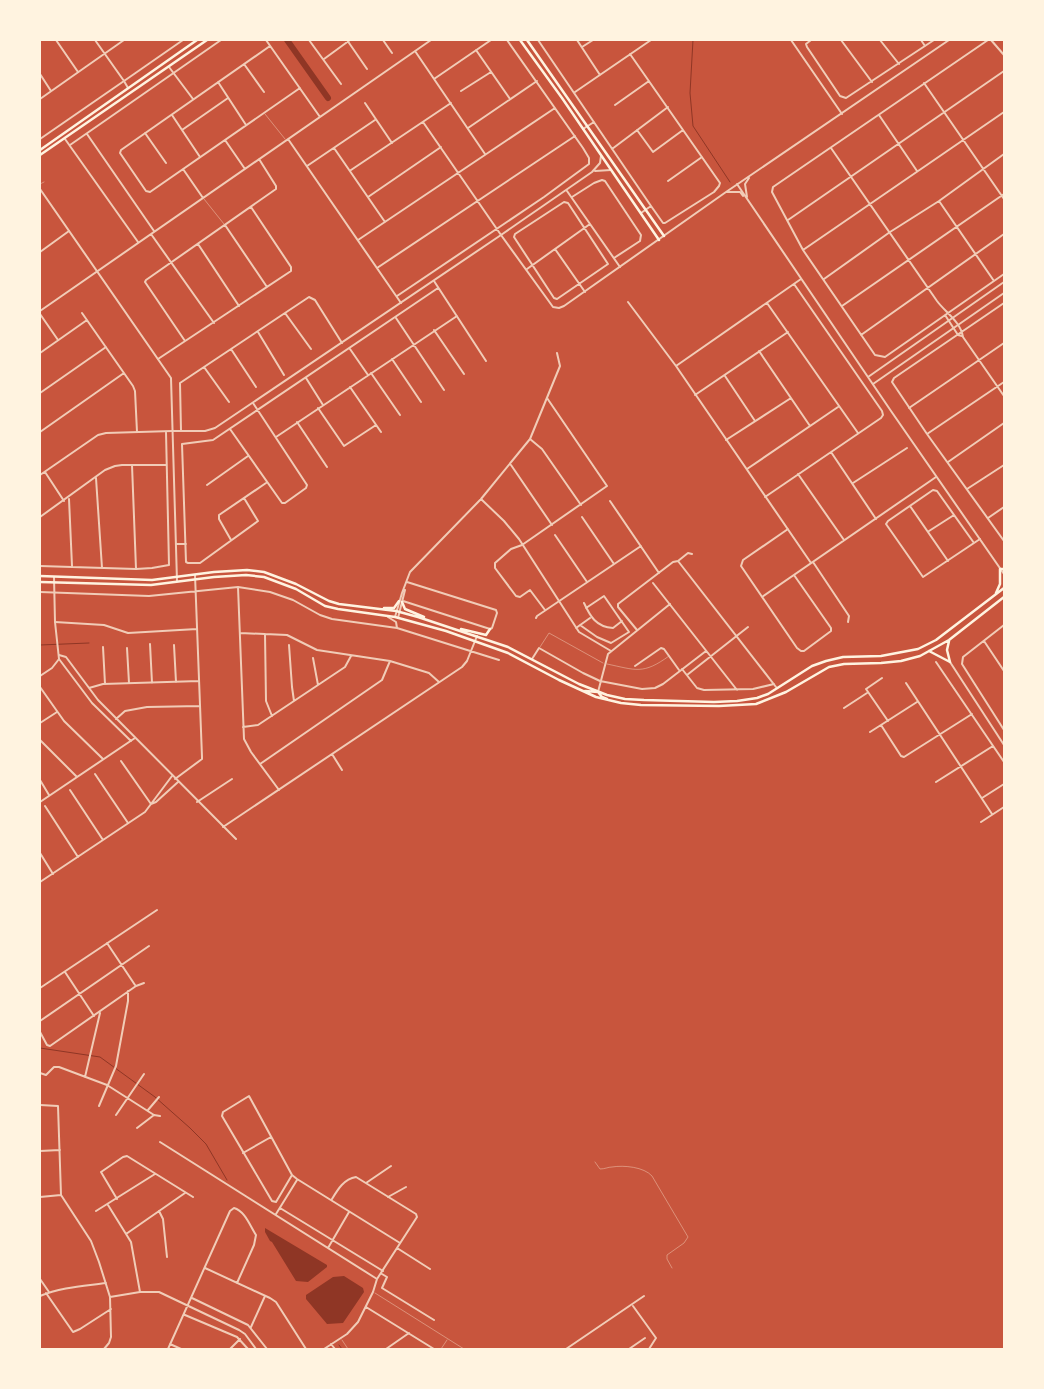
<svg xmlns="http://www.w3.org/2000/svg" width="1044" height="1389" font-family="'Sofia Sans Condensed',sans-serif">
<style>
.water{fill:#8f3625}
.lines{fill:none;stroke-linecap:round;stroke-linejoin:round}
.stream{stroke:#8f3625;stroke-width:1}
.river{stroke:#8f3625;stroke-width:6}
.service{stroke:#f1ccb7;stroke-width:0.5}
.minor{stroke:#f1ccb7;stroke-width:2}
.tertiary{stroke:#f1ccb7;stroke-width:2}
.secondary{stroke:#fff3e0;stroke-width:2.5}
.primary{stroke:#fff3e0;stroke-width:2.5}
</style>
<rect width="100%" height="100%" fill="#c8553d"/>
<path class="water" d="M265 1228 327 1265V1267L308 1282 296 1281 272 1242 270 1241 265 1232Z
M344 1276 363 1288 364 1292 343 1323 327 1324 306 1299V1295L333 1277Z"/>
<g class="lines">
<path class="stream" d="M693 40 690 93 693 126 730 182
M40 645 89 643
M40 1048 100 1057 155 1097 190 1128 206 1144 227 1180
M339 1345 342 1349"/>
<path class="river" d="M287 40 328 98"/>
<path class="service" d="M265 114 285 139
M40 184 44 182
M204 199 224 224
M540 647 549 633 603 663
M607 664C636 670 643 675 669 656
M595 1162 600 1169C605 1169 608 1167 612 1167 624 1165 644 1167 652 1176L688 1237 684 1243 667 1255V1259L672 1268
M375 1293 464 1349
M342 1340 348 1349
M441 1349 447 1340"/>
<path class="minor" d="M56 40 78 72
M266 40 320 117
M309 40 341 84
M347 40 367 69
M383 40 392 53
M538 40 651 206 663 223H665L714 192 719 186 720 183 630 54
M577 40 600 75
M791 40 842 114
M811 40 806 44 807 47 840 96 846 98 934 40
M841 40 872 82
M880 40 899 64
M921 40 925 46
M988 40 773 187 772 192 803 250 875 355 885 357 1004 274
M991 40 1004 55
M270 46 121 150 120 153 146 191 150 192 300 88
M582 47 593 40
M476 50 510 99
M415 51 485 154
M324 59 350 40
M244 64 264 92
M169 67 193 99
M40 74 51 91
M434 79 491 40
M218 82 246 125
M924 83 1004 199
M128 88 124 81 183 40
M461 91 491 72
M575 92 651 40
M40 99 124 40
M365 103 392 143
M615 105 649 81
M172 115 200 157
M879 115 917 171
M423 122 501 235 592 172 600 163 601 156
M468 128 537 81
M583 129 594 122
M182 130 228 98
M637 130 653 152 683 130
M145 133 166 163
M87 134 154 231
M40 139 124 81 95 40
M65 139 138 242
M288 139 401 303
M225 140 245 169
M70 145 221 40
M334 148 385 222
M831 148 937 301C945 312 961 322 963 337L1004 396
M612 149 668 107
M307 166 375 120
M183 169 203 198
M351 170 451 103
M595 171 611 170
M668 181 702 157
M567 191 620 267
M368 197 441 147
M572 197 594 183 602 180 605 181 641 235 640 241 614 258
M939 201 994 281
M564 202 568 203 608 264 557 299 554 298 514 237 515 234Z
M641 213 651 206
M788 220 1004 71
M225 225 267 287
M151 234 214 323
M358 240 555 108
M198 244 239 306
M555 249 585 292
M803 250 1004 112
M40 252 69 231
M377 268 575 136
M527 269 590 224
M824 279 890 232 939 201 1004 154
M434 281 486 361
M397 296 544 197 589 164V158L583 148 507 40
M628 302 676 366 811 563
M767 303 858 433
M1004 303 894 378 892 382 927 434 1004 541
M842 306 1004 194
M40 311 431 40
M82 313 133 386 135 391 137 432
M285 313 311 349
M40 314 58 340
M945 315 958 335 962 336
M396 318 444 390
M434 330 464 374
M258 332 284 375
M861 335 1004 234
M185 341 145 282 146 280 276 189V186L259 159
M231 349 256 387
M350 349 368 375
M759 351 810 426
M40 353 87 320
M158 359 291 271V267L251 207
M392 359 421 402
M676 366 801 279
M204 367 229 402
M371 373 400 415
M725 376 755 421
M306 378 323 405
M350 387 381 432
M40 393 106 347
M695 395 788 332
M318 408 344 446 376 425
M909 408 1004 343
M297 422 327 467
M230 429 282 503H285L306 488 307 485 253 403
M181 431 180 383 309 297 315 300 342 343
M40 432 124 373
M927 434 1004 382
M276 437 457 316
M530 439 542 449 581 505
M726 440 791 398
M831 452 876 519
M948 462 1004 423
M132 465 136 569
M511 465 552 525
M747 469 838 407
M45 472 64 501
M798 474 844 540
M40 475 98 435 106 433 172 431
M96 478 102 568
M853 483 907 448
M207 485 248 456
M967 489 1004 465
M765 497 881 418 883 415 882 411 794 284
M244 498 258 521 200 563H188L186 562 182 444 213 440 438 288
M69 499 72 566
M481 499 504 521 519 539 579 632 611 651
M610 501 659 573
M910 506 948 561
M40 517 105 470 115 466 122 465H166
M582 517 614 564
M988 518 1004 507
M788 529 743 560 741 566 797 648 801 651H804L831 631V628L794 575
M929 531 954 515
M555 535 587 582
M231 540 219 519V515L266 483
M974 543 937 491 933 490 888 521 886 524 923 577 980 539
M176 544H186
M678 561 776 687
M678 561 688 553 692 554
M813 562 849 616 848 622
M40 566 136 569 152 568 169 565 166 432
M653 583 737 690
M238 587 244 739 251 752 279 790
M40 592 149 596 238 587 270 592 293 600 320 615 332 619 397 628 499 660
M762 597 936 477
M403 601 490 629 492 628 497 613 496 610 407 582
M584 603C590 616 596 627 613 628L622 621
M545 610 530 590 520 597 516 596 495 568V563L511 549 522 545 607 486 547 398
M388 617 396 622 397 628
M395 617 402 593 410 572 481 499 530 439 560 366 557 353
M398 618 405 590
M536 618 537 616 641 546
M55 622 104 625 128 633 197 629
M580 625 597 637 611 643 629 632 604 596 586 608
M1004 625 963 657 962 664 1004 730
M576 628 590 618
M637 630 618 607V604L673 562 678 561
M240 633 287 635 317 650 390 661 429 673 439 682
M265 634 266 701 272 716
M984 641 1004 671
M150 644 152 683
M174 645 176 682
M289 645 292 687 294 701
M103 647 105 684
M127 648 129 683
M59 655 66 657 98 700 236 839
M313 658 318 685
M59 659 92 703 131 741
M532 659 539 648 583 673 600 681 642 689 655 688 663 684 706 651
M936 662 1004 762
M635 666 661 648 664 649 679 670
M682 669 697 688 704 690 753 689 774 684
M687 675 748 627
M882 678 866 689 888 721
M906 683 992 814
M40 687 64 721 103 759
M89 688 103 684 199 681
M598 692 608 654 670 604
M844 708 867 693
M116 719 125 711 147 707 200 706
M40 723 57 712
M881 725 901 756 904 757 972 714
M243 727 258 725 345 667 351 656
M870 732 917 702
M40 740 77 777
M332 754 342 770
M121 761 151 804
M260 764 382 680 390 661
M95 774 128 823
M175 779 202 759V757L195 575
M40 780 49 795
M936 782 993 746
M70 790 103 840
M982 798 1004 784
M40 802 135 738
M197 802 232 779
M151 804 156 802 178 782
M45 806 78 857
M981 822 1004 807
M223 827 462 667 467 661 477 636
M40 853 53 874
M40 882 145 812 172 776
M107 943 135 985
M65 972 94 1016
M40 988 157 910
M40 1021 149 946
M40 1032 47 1045 50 1046 136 986 144 983
M40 1073 46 1075 54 1067H59L107 1085 154 1115 160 1116
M85 1077 100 1013
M40 1105 58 1106 61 1195 91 1241 99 1262 110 1297 111 1337 109 1343 104 1349
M99 1106 116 1066 128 1001V991
M148 1110 159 1097
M116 1115 144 1074
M137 1128 154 1115
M160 1142 377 1279
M40 1151 60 1150
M243 1153 271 1137
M292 1175 276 1202 272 1201 222 1116 223 1112 249 1096 292 1175 297 1179 400 1243
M366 1183 391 1166
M40 1197 61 1195
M388 1197 406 1187
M117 1199 101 1172 123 1157 127 1156 193 1197
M108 1205 131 1242 140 1292
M280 1208 383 1271
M96 1211 155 1174
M159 1211 163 1219 167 1257
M276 1214 297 1180
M126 1234 185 1193
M328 1248 349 1212
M397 1248 430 1269
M205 1268 270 1298 276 1302 306 1349
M382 1274 387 1277 382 1288 434 1320
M40 1279 49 1292
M46 1293 73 1332 80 1329 111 1309
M40 1296C61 1287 84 1286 106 1283
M110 1297 140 1292H159L239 1330 245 1334 256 1349
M192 1298 248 1325 267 1349
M633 1306 656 1338 649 1349
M366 1307 434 1349
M185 1315 237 1337 248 1349
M251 1327 265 1296
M170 1344 181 1349
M331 1344 335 1349
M168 1349 230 1211 234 1208C245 1211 250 1226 256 1235L254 1245 237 1283
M230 1349 240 1339
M324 1349 347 1334 358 1322 373 1292 377 1279 417 1217 416 1214 356 1177C344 1179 338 1189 332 1199
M386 1349 409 1333
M566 1349 644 1296
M629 1349 645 1338"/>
<path class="tertiary" d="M737 184 891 411 1004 574
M40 189 171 378 177 581
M727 192H740L743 196
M747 197 745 184 749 178
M868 377 1004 282
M873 384 1004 293
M172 431H205L215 428 501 235 553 307 559 308 564 306 726 192 949 40
M950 662 1004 745
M40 676 52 668 59 659 55 622 54 577"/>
<path class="secondary" d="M520 40 562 98 659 240
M527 40 664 236
M40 150 197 40
M40 155 207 40"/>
<path class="primary" d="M40 576 152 580 214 572 247 570 264 572 296 584 329 601 339 604 396 611 418 617 508 647 579 684 607 695 625 699 644 700 714 702 737 701 757 698 768 694 812 666 826 661 843 657 881 656 918 649 936 640 1004 588
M40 582 151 585 214 577 246 575 264 577 296 589 325 606 338 609 395 617 446 631 508 653 559 680 596 697 621 703 641 705 719 706 756 704 786 692 829 667 844 664 881 663 901 661 920 656 949 640 1004 597
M996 593 1000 584V569H1004
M402 602 405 609 424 617
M384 608H394L399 601
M461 629 486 635 490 629
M949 641 947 650 950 662
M929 651 950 662
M585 691 598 692 602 697 607 699"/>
</g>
<rect width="1044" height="1389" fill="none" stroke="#fff3e0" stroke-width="82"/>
</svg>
